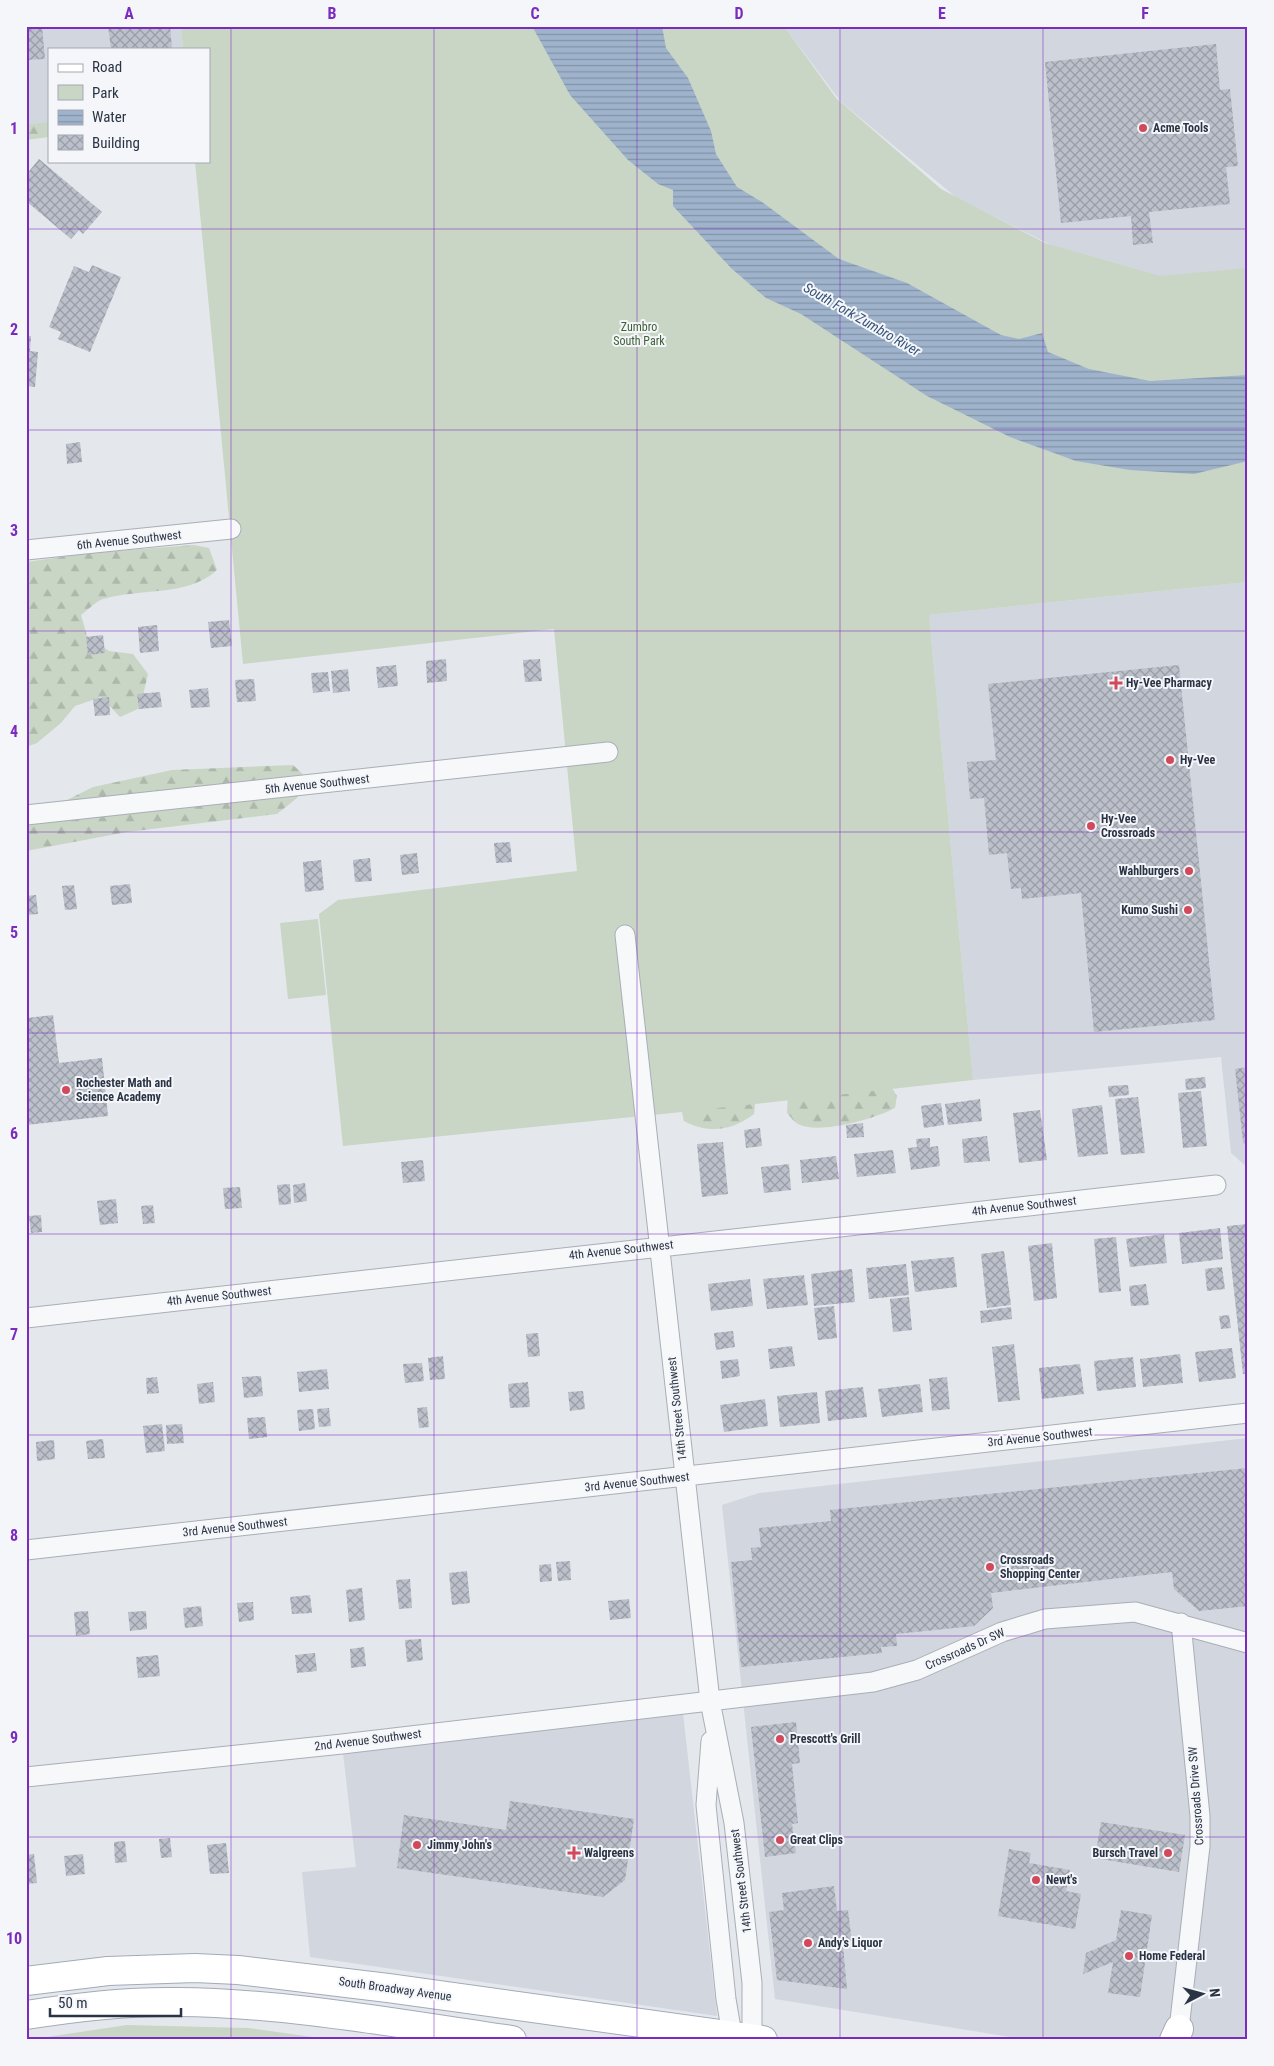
<svg xmlns="http://www.w3.org/2000/svg" width="1274" height="2066" font-family="'Roboto Condensed',sans-serif">
<style>
.built{fill:#d2d6de}
.forest{fill:url(#forest-firs)}
.park{fill:#c9d6c5}
.water{fill:url(#water-rules)}
.building{fill:url(#building-cross-hatch)}
.lines{fill:none;stroke-linecap:round;stroke-linejoin:round}
.minor-casing{stroke:#a9aeb7;stroke-width:21}
.primary-casing{stroke:#a3abb8;stroke-width:30}
.minor{stroke:#f7f8fa;stroke-width:19}
.primary{stroke:#fff;stroke-width:28}
.grid{fill:none;stroke:#7b2cbf;stroke-width:1;stroke-opacity:0.55}
.poi-dot{fill:#d1495b;stroke:#f4f6f9;stroke-width:2}
.labels{text-anchor:middle;stroke-width:4;stroke-linejoin:round;paint-order:stroke}
.poi-label{font-size:12px;font-weight:bold;fill:#2b3445;stroke:#f4f6f9;text-anchor:start}
.park-label{font-size:12px;fill:#3f6138;stroke:#f4f6f9}
.street-label{font-size:12px;fill:#2b3445;stroke:#f4f6f9}
.water-label{font-size:14px;font-style:italic;fill:#34527a;stroke:#f4f6f9}
.neatline{fill:none;stroke:#7b2cbf;stroke-width:2}
.grid-label{font-size:16px;text-anchor:middle;font-weight:bold;fill:#7b2cbf}
</style>
<defs>
<pattern id="forest-firs" width="22" height="20" patternUnits="userSpaceOnUse" patternTransform="scale(1.25)"><rect width="22" height="20" fill="#c9d6c5"/><path d="M5 1l3.5 6h-7zM16 11l3.5 6h-7z" fill="#adb8ab"/></pattern>
<pattern id="water-rules" width="6" height="5" patternUnits="userSpaceOnUse" patternTransform="scale(1.25)"><rect width="6" height="5" fill="#9fb4cc"/><path d="M0 2.5h6" fill="none" stroke="#8293a7"/></pattern>
<pattern id="building-cross-hatch" width="8" height="8" patternUnits="userSpaceOnUse" patternTransform="scale(1.25)"><rect width="8" height="8" fill="#bbc0ca"/><path d="M0 0l8 8M0 8l8-8" fill="none" stroke="#989da6"/></pattern>
</defs>
<rect width="100%" height="100%" fill="#e4e7ec"/>
<path class="built" d="M26 26H181L183 49H49V135L26 138Z
M784 26H1248V269L1159 277 1053 246 957 198 841 102Z
M1248 582V1168L1231 1153 1221 1057 973 1080 929 615Z
M1248 1438V2040H1029L775 1999 722 1505 759 1493Z
M682 1704 717 2016 310 1957 302 1872 356 1867 342 1744Z"/>
<path class="forest" d="M49 122V137L26 140V125Z
M194 545 209 548 217 570C188 597 140 588 103 599 95 602 88 610 81 615L87 636 109 651 133 654 148 674 140 708 120 717 101 697 75 706 61 723 37 743 26 747V562L90 553Z
M293 765 307 778 297 798 277 814 127 832 26 851V808L63 802 93 787 172 770Z
M889 1083 897 1096 895 1108C874 1119 819 1135 798 1124 794 1122 790 1116 787 1113L788 1093Z
M756 1096 754 1114C732 1131 708 1134 684 1121L681 1108Z"/>
<path class="park" d="M181 26H784L836 98 941 189 1045 243 1160 276 1248 268V582L929 615 973 1080 672 1113 343 1146 319 914 338 900 577 871 554 629 243 664 195 161H209V49H183Z
M318 919 326 995 288 999 280 923Z
M127 2025 248 2028 334 2040H27Z"/>
<path class="water" d="M532 26H662L666 48 688 78 711 131 716 154 737 187 762 202 839 259 907 283 1001 335 1019 339 1042 333 1048 352 1089 369 1150 381 1248 375V461L1194 474 1130 470 1076 461 1010 437 927 396 801 314 766 298 732 269 673 206V190L658 184 628 160 570 95Z"/>
<path class="building" d="M26 26H42L45 59 26 60Z
M108 26H170L172 49H111Z
M1216 44 1220 90 1230 89 1238 166 1226 167 1230 204 1149 212 1153 243 1133 245 1131 216 1061 223 1045 62Z
M39 159 102 212 83 234 79 230 71 239 26 201V189L29 186 26 184V175Z
M92 265 121 277 90 352 58 339 61 332 49 327 74 266 89 272Z
M26 336H31L30 351 38 352 35 387 26 386Z
M80 442 82 462 67 464 66 444Z
M229 620 232 646 211 648 208 622Z
M157 625 159 651 140 653 138 627Z
M103 635 105 653 88 655 86 637Z
M446 659 447 681 427 683 426 661Z
M540 659 542 681 525 682 523 660Z
M396 665 398 686 378 688 376 667Z
M1179 665 1215 1020 1094 1032 1081 893 1022 899 1021 888 1011 889 1007 853 989 855 984 798 970 799 967 762 996 760 988 684Z
M348 669 350 691 333 693 331 671Z
M328 672 330 691 313 693 311 673Z
M254 679 256 701 237 702 235 680Z
M208 688 210 707 191 708 189 690Z
M160 692 162 707 139 709 137 694Z
M109 697 110 715 95 716 93 699Z
M510 842 512 862 496 863 494 843Z
M417 853 419 873 402 875 400 855Z
M370 858 372 881 355 882 353 860Z
M321 860 324 890 305 892 303 862Z
M130 884 132 903 112 905 110 886Z
M74 885 77 909 65 910 62 886Z
M36 895 38 914 26 915V896Z
M53 1015 59 1063 102 1058 108 1116 26 1125V1018Z
M1248 1067V1147L1243 1142 1235 1069Z
M1205 1077 1206 1088 1186 1090 1185 1079Z
M1128 1085 1129 1095 1109 1097 1108 1086Z
M1201 1091 1207 1146 1183 1148 1178 1093Z
M1138 1097 1145 1153 1121 1155 1115 1099Z
M980 1099 982 1121 948 1125 945 1104Z
M941 1103 944 1125 924 1128 921 1106Z
M1102 1105 1108 1154 1078 1157 1072 1109Z
M1040 1110 1047 1160 1019 1163 1013 1113Z
M863 1123 864 1137 847 1138 846 1125Z
M760 1128 762 1146 746 1148 744 1130Z
M987 1136 990 1161 964 1163 962 1139Z
M930 1138V1147L938 1146 940 1166 911 1170 908 1148 917 1147 916 1139Z
M723 1142 728 1194 702 1197 697 1144Z
M893 1150 896 1173 857 1177 854 1154Z
M836 1156 839 1179 802 1183 800 1160Z
M423 1160 425 1181 403 1183 401 1162Z
M789 1164 791 1190 764 1193 761 1167Z
M305 1183 307 1201 294 1203 293 1185Z
M290 1184 291 1204 279 1205 277 1185Z
M240 1187 242 1208 225 1209 223 1188Z
M116 1199 118 1223 100 1225 97 1201Z
M153 1205 155 1223 143 1224 141 1206Z
M41 1215 42 1232 31 1233 29 1216Z
M1248 1224V1374H1243L1227 1226Z
M1220 1228 1223 1259 1182 1264 1179 1233Z
M1164 1234 1167 1263 1130 1267 1126 1239Z
M1116 1237 1121 1291 1099 1293 1094 1239Z
M1052 1243 1057 1298 1034 1301 1028 1246Z
M1004 1251 1011 1305 987 1308 981 1254Z
M954 1257 957 1287 915 1292 911 1261Z
M906 1264 909 1295 869 1299 866 1268Z
M1222 1267 1225 1289 1207 1291 1205 1269Z
M852 1269 855 1302 814 1306 811 1274Z
M804 1275 808 1305 767 1309 763 1279Z
M750 1279 753 1306 711 1311 708 1284Z
M1146 1284 1149 1305 1131 1306 1129 1286Z
M909 1297 912 1330 893 1332 890 1299Z
M834 1306 837 1338 818 1340 814 1308Z
M1011 1307 1012 1319 981 1323 980 1311Z
M1229 1315 1231 1328 1221 1329 1219 1316Z
M733 1331 735 1347 716 1350 714 1333Z
M538 1333 540 1356 528 1357 526 1334Z
M1014 1344 1020 1400 998 1402 992 1347Z
M792 1346 795 1366 770 1369 768 1349Z
M1232 1348 1236 1378 1199 1382 1195 1352Z
M1180 1354 1183 1383 1143 1387 1140 1359Z
M443 1356 445 1379 430 1380 428 1358Z
M1133 1357 1136 1387 1097 1391 1094 1361Z
M738 1359 740 1376 722 1379 720 1361Z
M422 1363 424 1381 405 1383 403 1364Z
M1080 1364 1084 1394 1042 1399 1039 1368Z
M327 1369 329 1389 299 1392 297 1372Z
M261 1376 263 1396 244 1398 242 1377Z
M157 1377 159 1393 147 1394 146 1378Z
M947 1377 950 1409 932 1411 929 1379Z
M213 1382 215 1402 199 1404 197 1384Z
M528 1382 530 1407 510 1408 508 1384Z
M920 1384 923 1412 882 1417 878 1389Z
M863 1387 867 1417 828 1421 825 1391Z
M583 1391 585 1409 570 1411 568 1392Z
M817 1392 820 1423 780 1427 777 1396Z
M765 1399 768 1426 724 1432 720 1405Z
M427 1407 429 1427 419 1428 417 1408Z
M329 1408 331 1426 319 1427 317 1409Z
M313 1409 315 1429 299 1431 297 1410Z
M265 1417 267 1437 249 1439 247 1418Z
M162 1424 165 1451 146 1453 143 1426Z
M182 1424 184 1443 167 1444 166 1425Z
M103 1439 105 1458 88 1459 86 1441Z
M54 1440 55 1459 37 1461 36 1442Z
M1248 1468V1606L1199 1611 1174 1589 1172 1572 991 1593 993 1608 974 1626 896 1634 897 1646 881 1647 882 1653 741 1667 731 1562 752 1560 751 1548 761 1547 759 1528 831 1521 830 1510Z
M570 1561 571 1580 558 1581 556 1562Z
M551 1564 552 1581 540 1582 539 1565Z
M467 1571 470 1603 452 1605 449 1573Z
M410 1579 412 1608 399 1609 396 1580Z
M362 1588 365 1620 349 1622 346 1590Z
M310 1595 312 1613 292 1614 290 1597Z
M629 1599 631 1618 610 1620 608 1601Z
M253 1602 254 1620 239 1622 237 1603Z
M201 1606 203 1626 185 1628 183 1608Z
M88 1611 90 1634 76 1636 74 1612Z
M146 1611 147 1629 130 1631 128 1612Z
M421 1639 423 1660 407 1662 405 1640Z
M364 1647 366 1666 351 1668 350 1649Z
M315 1653 317 1671 297 1673 295 1655Z
M158 1655 160 1676 138 1678 136 1657Z
M796 1722 800 1763 792 1764 798 1823 792 1824 796 1853 765 1857 751 1727Z
M510 1801 634 1819 625 1880 603 1897 397 1868 404 1815 506 1830Z
M1101 1822 1185 1835 1179 1872 1095 1858Z
M170 1838 172 1857 161 1858 159 1839Z
M125 1841 127 1862 115 1863 114 1842Z
M226 1843 229 1873 210 1874 207 1845Z
M1009 1849 1031 1853 1029 1863 1070 1870 1066 1891 1081 1894 1075 1929 998 1916Z
M34 1854 37 1883 26 1884V1855Z
M83 1854 85 1874 66 1876 64 1856Z
M834 1886 837 1911 848 1910 852 1943 843 1945 847 1989 777 1980 769 1912 784 1910 782 1893Z
M1121 1910 1152 1915 1140 1997 1108 1993 1113 1962 1083 1974 1086 1953 1116 1940Z"/>
<g class="lines">
<defs>
<path id="minor" d="M26 550 231 529
M26 815 608 752
M625 935 710 1701 734 1823 752 1983V2040
M26 1318 1216 1185
M26 1550 1248 1413
M711 1741 706 1805 726 1999 733 2040
M26 1777 342 1744 873 1682 917 1670 1002 1632 1045 1619 1135 1612 1248 1643
M1179 2029 1200 1846V1816L1181 1623"/>
<path id="primary" d="M26 1981 108 1971 195 1968 238 1970 388 1988 763 2040
M26 2015C76 2007 127 2001 177 2002 289 2003 401 2024 512 2040
M1174 2040 1179 2029"/>
</defs>
<use href="#minor" class="minor-casing"/>
<use href="#primary" class="primary-casing"/>
<use href="#minor" class="minor"/>
<use href="#primary" class="primary"/>
</g>
<path class="grid" d="M231 26V2040M434 26V2040M637 26V2040M840 26V2040M1043 26V2040M26 229H1248M26 430H1248M26 631H1248M26 832H1248M26 1033H1248M26 1234H1248M26 1435H1248M26 1636H1248M26 1837H1248"/>
<g class="poi-dot">
<circle cx="1143" cy="128" r="5"/>
<path d="M1113.5 675.5h5v5h5v5h-5v5h-5v-5h-5v-5h5z"/>
<circle cx="1170" cy="760" r="5"/>
<circle cx="1091" cy="826" r="5"/>
<circle cx="1189" cy="871" r="5"/>
<circle cx="1188" cy="910" r="5"/>
<circle cx="66" cy="1090" r="5"/>
<circle cx="990" cy="1567" r="5"/>
<circle cx="780" cy="1739" r="5"/>
<circle cx="780" cy="1840" r="5"/>
<circle cx="417" cy="1845" r="5"/>
<path d="M571.5 1845.5h5v5h5v5h-5v5h-5v-5h-5v-5h5z"/>
<circle cx="1168" cy="1853" r="5"/>
<circle cx="1036" cy="1880" r="5"/>
<circle cx="808" cy="1943" r="5"/>
<circle cx="1129" cy="1956" r="5"/>
</g>
<g class="labels">
<g class="poi-label">
<text x="1153" y="132">Acme Tools</text>
<text x="1126" y="687">Hy-Vee Pharmacy</text>
<text x="1180" y="764">Hy-Vee</text>
<text x="1101" y="823">Hy-Vee<tspan x="1101" dy="14">Crossroads</tspan></text>
<text x="1179" y="875" text-anchor="end">Wahlburgers</text>
<text x="1178" y="914" text-anchor="end">Kumo Sushi</text>
<text x="76" y="1087">Rochester Math and<tspan x="76" dy="14">Science Academy</tspan></text>
<text x="1000" y="1564">Crossroads<tspan x="1000" dy="14">Shopping Center</tspan></text>
<text x="790" y="1743">Prescott's Grill</text>
<text x="790" y="1844">Great Clips</text>
<text x="427" y="1849">Jimmy John's</text>
<text x="584" y="1857">Walgreens</text>
<text x="1158" y="1857" text-anchor="end">Bursch Travel</text>
<text x="1046" y="1884">Newt's</text>
<text x="818" y="1947">Andy's Liquor</text>
<text x="1139" y="1960">Home Federal</text>
</g>
<g class="park-label">
<text x="639" y="331">Zumbro<tspan x="639" dy="14">South Park</tspan></text>
</g>
<g class="street-label">
<text transform="translate(129 540) rotate(-6)" y="4">6th Avenue Southwest</text>
<text transform="translate(317 784) rotate(-6)" y="4">5th Avenue Southwest</text>
<text transform="translate(1024 1206) rotate(-6)" y="4">4th Avenue Southwest</text>
<text transform="translate(621 1250) rotate(-6)" y="4">4th Avenue Southwest</text>
<text transform="translate(219 1296) rotate(-6)" y="4">4th Avenue Southwest</text>
<text transform="translate(677 1409) rotate(-96)" y="4">14th Street Southwest</text>
<text transform="translate(1040 1437) rotate(-6)" y="4">3rd Avenue Southwest</text>
<text transform="translate(637 1482) rotate(-6)" y="4">3rd Avenue Southwest</text>
<text transform="translate(235 1527) rotate(-6)" y="4">3rd Avenue Southwest</text>
<text transform="translate(965 1649) rotate(-24)" y="4">Crossroads Dr SW</text>
<text transform="translate(368 1740) rotate(-7)" y="4">2nd Avenue Southwest</text>
<text transform="translate(1196 1796) rotate(-94)" y="4">Crossroads Drive SW</text>
<text transform="translate(741 1881) rotate(-97)" y="4">14th Street Southwest</text>
<text transform="translate(395 1989) rotate(8)" y="4">South Broadway Avenue</text>
</g>
<g class="water-label">
<text transform="translate(862 319) rotate(30)" y="5">South Fork Zumbro River</text>
</g>
</g>
<rect width="1274" height="2066" fill="none" stroke="#f4f6f9" stroke-width="55"/>
<rect x="48" y="48" width="162" height="115" fill="#f4f6f9" stroke="#a4a8b1"/>
<rect x="58" y="64" width="25" height="8" fill="#ffffff" stroke="#a4a8b1"/>
<text x="92" y="72" font-size="15" fill="#2b3445">Road</text>
<rect x="58" y="85" width="25" height="15" fill="#c9d6c5" stroke="#a4a8b1"/>
<text x="92" y="98" font-size="15" fill="#2b3445">Park</text>
<rect x="58" y="110" width="25" height="15" fill="url(#water-rules)" stroke="#a4a8b1"/>
<text x="92" y="122" font-size="15" fill="#2b3445">Water</text>
<rect x="58" y="135" width="25" height="15" fill="url(#building-cross-hatch)" stroke="#a4a8b1"/>
<text x="92" y="148" font-size="15" fill="#2b3445">Building</text>
<g transform="translate(1202 1994) rotate(84)" stroke="#f4f6f9" stroke-width="4" paint-order="stroke">
<path d="M0-4L9 19L0 12L-9 19Z" fill="#2b3445"/>
<text y="-8" font-size="14" font-weight="bold" text-anchor="middle" fill="#2b3445">N</text>
</g>
<path d="M50 2008v8h131v-8" fill="none" stroke="#2b3445" stroke-width="2.5"/>
<text x="58" y="2008" font-size="15" fill="#2b3445" stroke="#f4f6f9" stroke-width="4" paint-order="stroke">50 m</text>
<rect x="28" y="28" width="1218" height="2010" class="neatline"/>
<g class="grid-label">
<text x="129" y="19">A</text>
<text x="332" y="19">B</text>
<text x="535" y="19">C</text>
<text x="739" y="19">D</text>
<text x="942" y="19">E</text>
<text x="1145" y="19">F</text>
<text x="14" y="134">1</text>
<text x="14" y="335">2</text>
<text x="14" y="536">3</text>
<text x="14" y="737">4</text>
<text x="14" y="938">5</text>
<text x="14" y="1139">6</text>
<text x="14" y="1340">7</text>
<text x="14" y="1541">8</text>
<text x="14" y="1743">9</text>
<text x="14" y="1944">10</text>
</g>
</svg>
